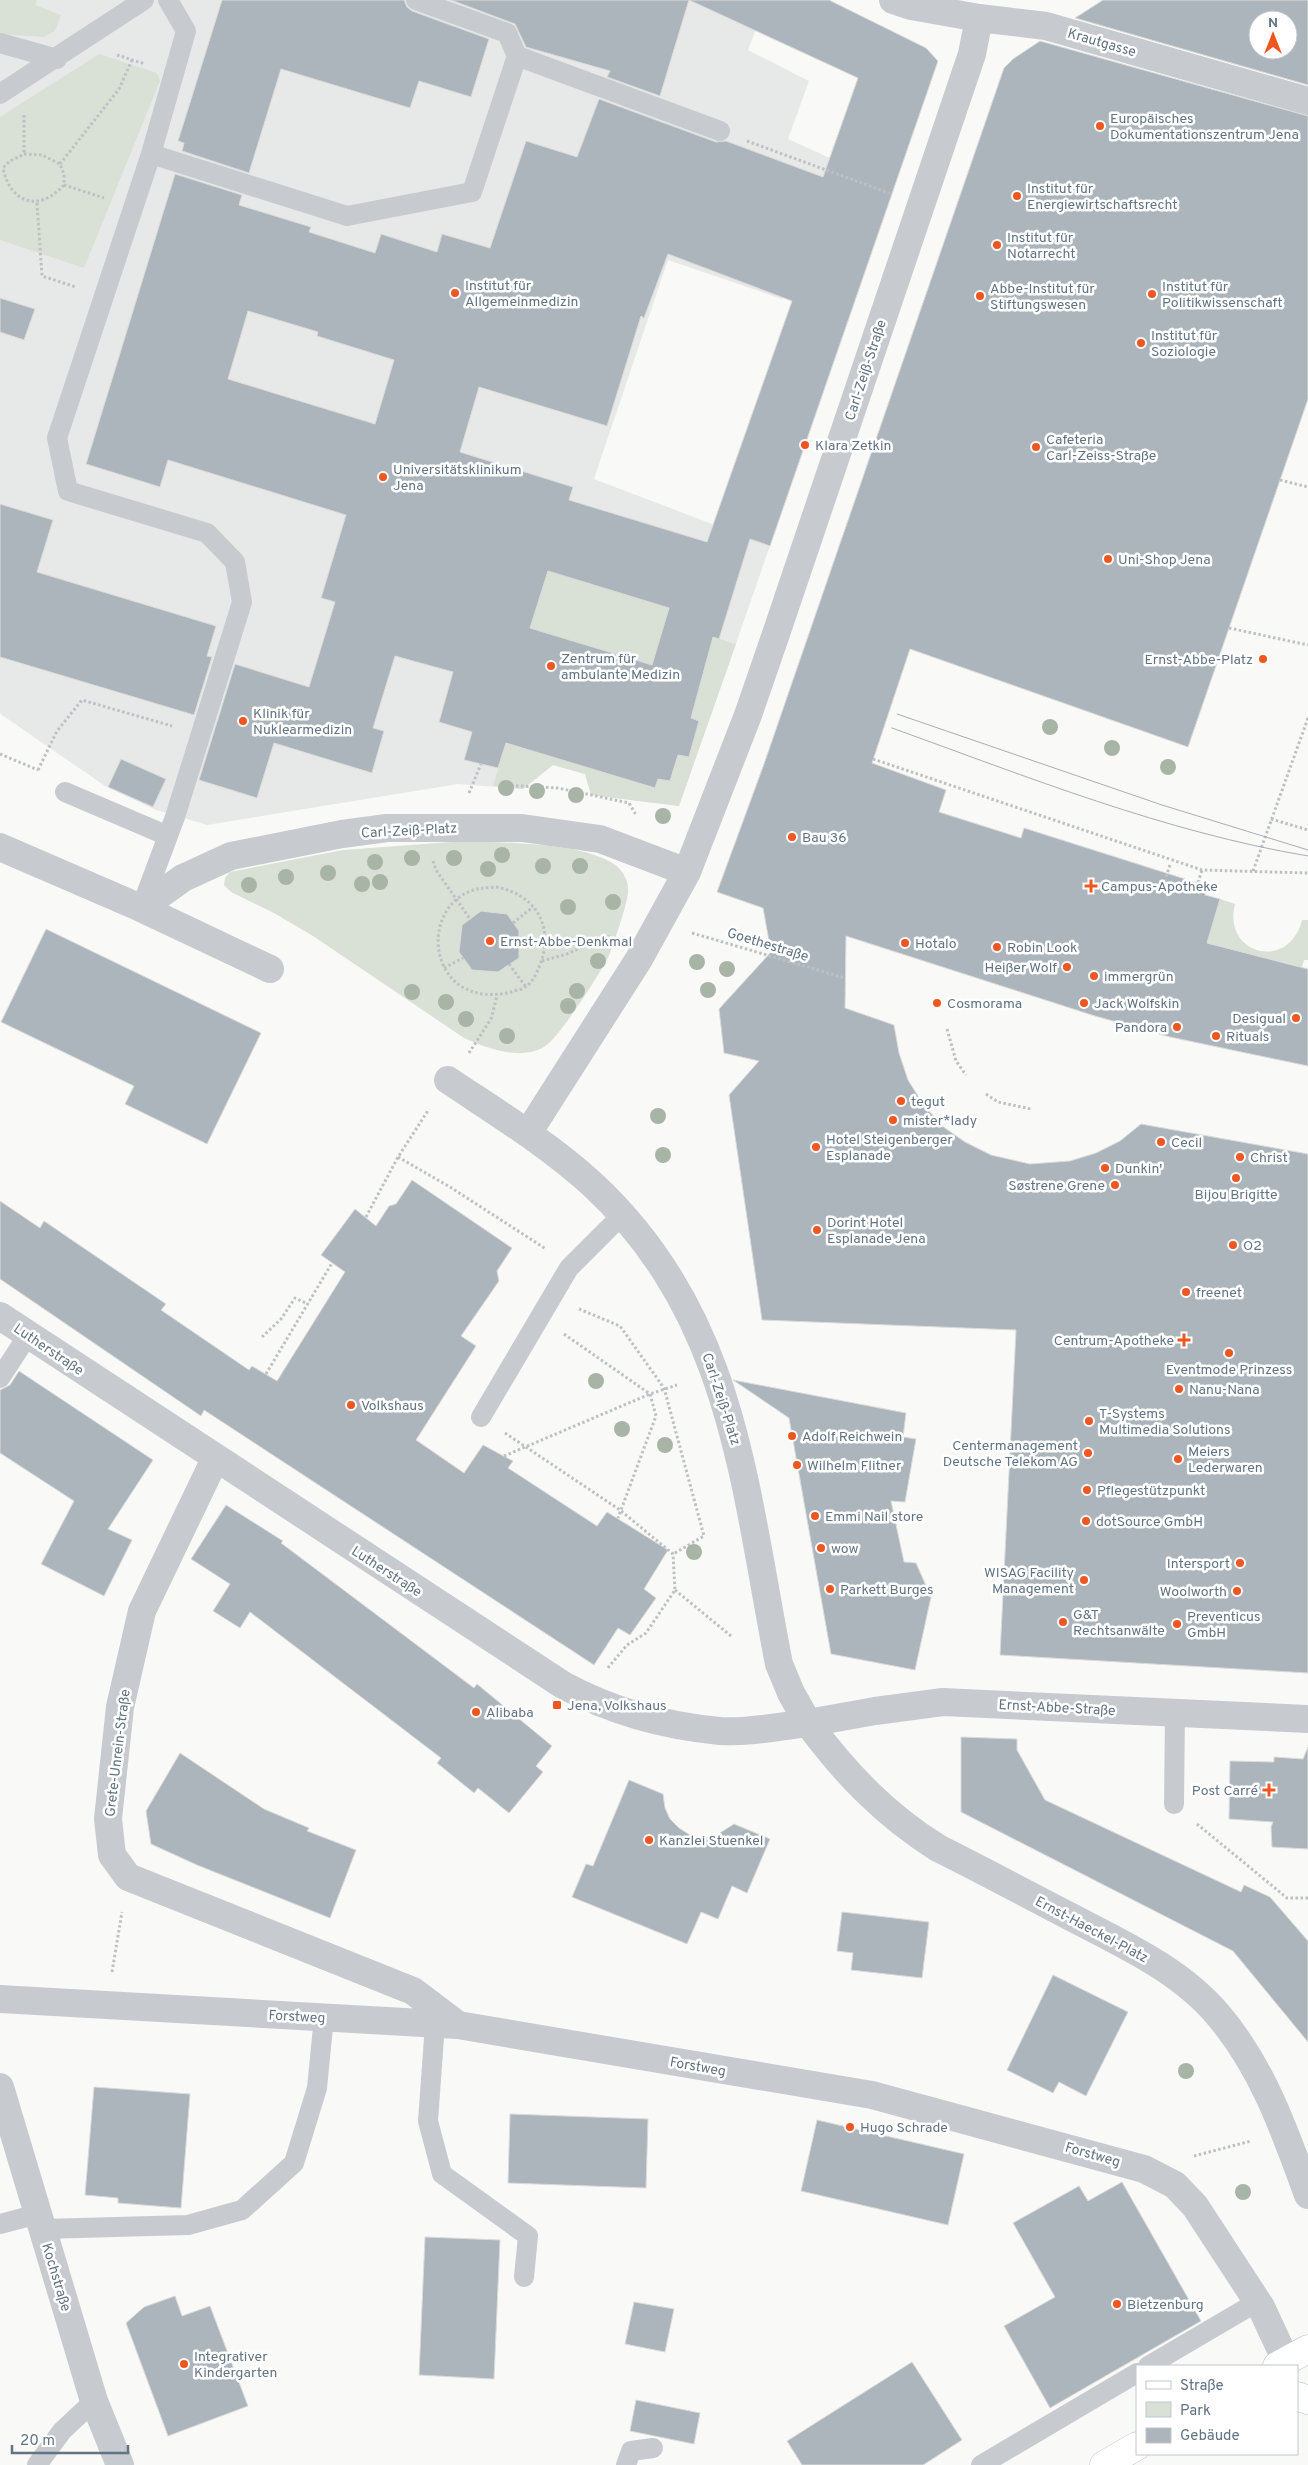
<svg xmlns="http://www.w3.org/2000/svg" width="1308" height="2465" font-family="Overpass,sans-serif">
<style>
.built{fill:#e7e9e8}
.green{fill:#d9e0d6}
.building{fill:#acb5bc;stroke:#dbdbd9;fill-rule:evenodd}
.lines{fill:none;stroke-linecap:round;stroke-linejoin:round}
.secondary-casing{stroke:#b9bec3;stroke-width:29}
.path{stroke:#bec1c4;stroke-width:3;stroke-dasharray:2.5 2.5;stroke-linecap:butt}
.service{stroke:#c7cbcf;stroke-width:20}
.minor{stroke:#c7cbcf;stroke-width:28}
.tertiary{stroke:#c7cbcf;stroke-width:28}
.secondary{stroke:#fff;stroke-width:28}
.tram{stroke:#a7adb4;stroke-width:1}
.tree{fill:#a8b4a5}
.poi-dot{fill:#f05620;stroke:#fff;stroke-width:2}
.labels{text-anchor:middle;stroke-width:5;stroke-linejoin:round;paint-order:stroke}
.street-label{font-size:14px;fill:#627484;stroke:#fff}
.poi-label{font-size:14px;fill:#627484;stroke:#fff;text-anchor:start}
</style>
<rect width="100%" height="100%" fill="#f9faf7"/>
<path class="built" d="M0 0H767L748 50 809 81 788 139 830 158 782 299 668 260 594 479 770 546 679 806 591 795 585 774 553 765 523 789 458 784 207 825 156 810 105 786 2 715 0 713Z"/>
<path class="green" d="M0 0H37L35 5 61 15 55 31 44 37 0 34Z
M99 54 157 73 160 81 84 268 0 240V117Z
M548 571 669 608 665 622 736 644 679 806 591 795 585 774 553 765 523 789 493 786 506 743 654 788 658 779 670 781 678 755 689 757 699 721 691 718 690 677 530 628Z
M465 841C506 843 581 842 614 864 623 870 629 881 628 893 627 905 613 946 608 958 598 976 560 1037 544 1047 520 1061 486 1048 464 1038L313 936 274 913 231 892 224 885 225 878 230 872 343 850Z
M1220 899 1235 904C1222 955 1289 972 1302 920H1308V960H1304L1302 967 1207 943Z"/>
<path class="building" d="M222 0H404L407 7 412 11 489 39 471 97 419 81 410 108 281 69 249 173 182 151 184 143 178 141Z
M451 0H829L926 48 938 61 770 546 750 539 719 639 713 637 691 718 699 721 689 757 678 755 670 781 658 779 655 788 506 743 498 768 464 760 472 732 439 722 453 672 395 656 373 728 384 731 372 773 274 743 257 798 199 780 235 664 309 687 335 602 321 598 346 515 168 460 160 487 86 464 175 174 242 195 239 205 311 227 309 232 375 253 381 234 437 252 442 234 490 248 526 141 577 157 599 99 716 142 726 141 823 177 858 78 689 0 660 96 607 77 610 71 526 47 515 24ZM668 254 792 301 707 542 569 500 573 487 460 452 479 387 607 426 641 316 644 318ZM248 311 318 332 317 336 394 360 375 424 228 379ZM548 571 669 608 652 665 530 628Z
M1103 0H1308V85L1075 18ZM1258 20H1288V50H1258Z
M1040 41 1308 116V399L1188 747 910 649 872 763 946 790 939 812 1021 838 1024 828 1207 886 1205 895 1220 899 1207 943 1308 969V1066L1170 1037 1095 1016 846 936 845 1008 894 1025 899 1053 908 1080 923 1104 942 1126 965 1142 991 1155 1030 1164 1070 1161 1096 1153 1120 1141 1141 1124 1308 1154V1673L1000 1655 1016 1330 762 1320 729 1095 759 1061 724 1053 719 1009 771 952 763 908 717 892 764 764 1004 68 1013 59Z
M0 298 35 309 24 340 0 332Z
M0 504 53 520 37 572 216 626 207 656 212 657 194 715 0 657Z
M121 759 166 779 153 807 108 787Z
M481 911 507 914 519 931V958L498 972 472 970 459 952 462 925Z
M46 929 261 1033 207 1144 125 1104 134 1086 1 1022Z
M412 1180 512 1248 497 1271 499 1281 461 1336 476 1346 416 1440 464 1473 483 1445 513 1461 508 1468 597 1526 607 1512 668 1550 644 1589 656 1598 630 1635 618 1628 594 1665 204 1410 201 1416 0 1279V1201L40 1228 44 1221 166 1304 161 1310 249 1370 252 1366 277 1381 345 1272 321 1255 355 1209 376 1226 389 1206 396 1204Z
M19 1371 153 1460 108 1529 132 1540 104 1596 41 1564 74 1501 0 1453V1390L10 1385Z
M733 1380 906 1413 903 1437 916 1439 905 1502 891 1501 904 1562 916 1563 931 1597 915 1670 831 1654 789 1418Z
M226 1505 283 1541 281 1543 474 1688 477 1684 552 1746 536 1766 543 1772 509 1813 478 1788 474 1793 437 1763 441 1758 250 1612 240 1628 213 1611 230 1584 191 1559Z
M961 1737 1017 1739V1750L1045 1800 1241 1892 1244 1885 1270 1897 1308 1941V2042L1233 1951 961 1812Z
M1308 1747V1849L1272 1847 1271 1827 1273 1822 1229 1819 1230 1761 1274 1762V1757L1303 1759Z
M180 1753 264 1809 309 1828 307 1831 356 1850 330 1918 197 1865 151 1844 146 1811Z
M629 1780 663 1794 665 1808 670 1819 679 1828 690 1835 703 1837 715 1836 734 1824 770 1839 747 1893 732 1886 718 1919 701 1912 687 1944 572 1897 586 1864 593 1866Z
M842 1912 929 1922 922 1978 851 1970 853 1953 837 1951Z
M1053 1975 1128 2012 1086 2096 1059 2082 1053 2093 1007 2070Z
M94 2087 190 2094 181 2208 118 2203V2198L85 2195Z
M510 2114 648 2119 646 2188 508 2183Z
M817 2120 964 2154 948 2225 801 2191Z
M1122 2182 1201 2321 1050 2408 1004 2326 1055 2297 1013 2223 1079 2186 1088 2201Z
M425 2237 500 2240 494 2379 419 2375Z
M175 2296 182 2316 210 2306 248 2406 168 2436 126 2323 144 2307Z
M634 2302 674 2309 665 2352 625 2344Z
M912 2362 962 2440 923 2465H802L787 2441Z
M636 2400 700 2413 694 2444 630 2431Z"/>
<g class="lines">
<defs>
<path id="secondary" d="M1277 2366 1308 2349
M1297 2396 1308 2400
M1104 2465 1137 2446"/>
</defs>
<use href="#secondary" class="secondary-casing"/>
<path class="path" d="M117 55 145 64
M24 115V154
M747 141 889 193
M24 154 42 155 60 164 64 174V185C39 213 10 203 3 168L10 161Z
M60 164 119 89 132 60
M64 185 104 198
M37 203 42 276 76 287
M1280 480 1308 487
M1229 628 1308 645
M0 754 38 770
M873 759 1202 870 1308 873
M38 770 57 731 82 700 172 726
M501 785 558 788 629 803 636 815
M469 793 481 764
M1271 819 1308 830
M433 861 436 870 470 919
M1170 865 1162 889 1171 891
M1253 871 1308 718
M496 887C534 894 554 924 541 962 538 970 533 983 525 987 522 990 515 990 511 992 488 998 461 994 447 972 430 946 438 907 466 893 476 888 485 888 496 887Z
M1195 892 1202 870
M513 923 533 907
M692 933 845 978
M542 961 567 954 603 937H611
M509 964 526 987
M444 968 463 958
M947 1029 956 1061 966 1075
M469 1053 491 1019 497 996
M986 1094 998 1102 1031 1109
M398 1157 450 1187 546 1249
M366 1217 398 1157 429 1109
M579 1309 620 1326 664 1388 704 1536 673 1554
M564 1334 650 1394 656 1416 618 1518
M262 1337 281 1319 295 1298 308 1304
M266 1374 332 1263
M505 1433 620 1510 673 1554 675 1590 646 1633 627 1645 607 1669
M504 1456 650 1394 677 1385
M675 1590 731 1636
M1197 1824 1287 1898H1308
M112 1972 122 1912
M1194 2156 1251 2141"/>
<path class="service" d="M416 0 507 33 517 56 720 131
M0 43 57 59
M0 94 144 0
M151 154 347 216 472 192 517 56
M65 792 168 836
M141 908 175 817 242 602 235 562 207 533 68 491 57 438 151 154 186 31 168 0
M0 1378 28 1335
M481 1417 569 1268 622 1215
M1174 1804 1175 1712
M435 2024 428 2121 442 2174 528 2236 524 2277
M0 2224 38 2214
M43 2229 188 2225 242 2210 294 2163 317 2088 324 2017
M1148 2366 1257 2302
M37 2465 62 2431 94 2401
M626 2465 631 2451 653 2448
M981 2465 1137 2373"/>
<path class="minor" d="M893 0 911 6 979 18 1046 26 1308 101
M0 847 141 908 270 969
M141 908 183 878 231 856 342 834 387 828H522L600 839 687 872
M448 1080C497 1113 548 1144 592 1184 734 1315 744 1486 779 1664L791 1693 808 1723 875 1711 943 1702 1308 1719
M528 1133 639 959 687 872 748 715 777 631 972 54 979 18
M215 1459 142 1611 120 1707 108 1819 112 1855 128 1877 413 1991 458 2025
M0 1999 458 2025 872 2095 1144 2169 1175 2185 1195 2206 1261 2307 1286 2361
M0 2087 94 2401 120 2465"/>
<path class="tertiary" d="M0 1316 563 1685C611 1711 666 1726 720 1731 749 1733 780 1726 808 1723 845 1773 885 1815 938 1848 982 1870 1025 1893 1069 1916 1121 1943 1181 1970 1219 2016 1263 2068 1285 2132 1308 2195"/>
<use href="#secondary" class="secondary"/>
<path class="tram" d="M897 714 1162 805 1308 850
M892 728C1028 777 1165 832 1308 856"/>
</g>
<g class="tree">
<circle cx="1050" cy="727" r="8"/>
<circle cx="1112" cy="748" r="8"/>
<circle cx="1168" cy="767" r="8"/>
<circle cx="506" cy="788" r="8"/>
<circle cx="537" cy="791" r="8"/>
<circle cx="576" cy="795" r="8"/>
<circle cx="663" cy="816" r="8"/>
<circle cx="502" cy="855" r="8"/>
<circle cx="412" cy="858" r="8"/>
<circle cx="454" cy="858" r="8"/>
<circle cx="375" cy="862" r="8"/>
<circle cx="543" cy="866" r="8"/>
<circle cx="580" cy="866" r="8"/>
<circle cx="488" cy="869" r="8"/>
<circle cx="328" cy="873" r="8"/>
<circle cx="286" cy="877" r="8"/>
<circle cx="380" cy="882" r="8"/>
<circle cx="362" cy="884" r="8"/>
<circle cx="249" cy="885" r="8"/>
<circle cx="613" cy="902" r="8"/>
<circle cx="568" cy="907" r="8"/>
<circle cx="598" cy="961" r="8"/>
<circle cx="697" cy="962" r="8"/>
<circle cx="727" cy="969" r="8"/>
<circle cx="708" cy="990" r="8"/>
<circle cx="577" cy="991" r="8"/>
<circle cx="412" cy="992" r="8"/>
<circle cx="446" cy="1002" r="8"/>
<circle cx="568" cy="1006" r="8"/>
<circle cx="466" cy="1019" r="8"/>
<circle cx="507" cy="1036" r="8"/>
<circle cx="658" cy="1116" r="8"/>
<circle cx="663" cy="1155" r="8"/>
<circle cx="596" cy="1381" r="8"/>
<circle cx="622" cy="1429" r="8"/>
<circle cx="665" cy="1445" r="8"/>
<circle cx="694" cy="1552" r="8"/>
<circle cx="1186" cy="2071" r="8"/>
<circle cx="1243" cy="2192" r="8"/>
</g>
<g class="poi-dot">
<circle cx="1100" cy="126" r="5"/>
<circle cx="1017" cy="196" r="5"/>
<circle cx="997" cy="245" r="5"/>
<circle cx="455" cy="293" r="5"/>
<circle cx="1152" cy="294" r="5"/>
<circle cx="980" cy="296" r="5"/>
<circle cx="1141" cy="343" r="5"/>
<circle cx="805" cy="445" r="5"/>
<circle cx="1036" cy="447" r="5"/>
<circle cx="383" cy="477" r="5"/>
<circle cx="1108" cy="559" r="5"/>
<circle cx="1263" cy="659" r="5"/>
<circle cx="551" cy="666" r="5"/>
<circle cx="243" cy="721" r="5"/>
<circle cx="792" cy="837" r="5"/>
<path d="M1088.5 878.5h5v5h5v5h-5v5h-5v-5h-5v-5h5z"/>
<circle cx="490" cy="941" r="5"/>
<circle cx="905" cy="943" r="5"/>
<circle cx="997" cy="947" r="5"/>
<circle cx="1067" cy="967" r="5"/>
<circle cx="1094" cy="976" r="5"/>
<circle cx="937" cy="1003" r="5"/>
<circle cx="1084" cy="1003" r="5"/>
<circle cx="1296" cy="1018" r="5"/>
<circle cx="1177" cy="1027" r="5"/>
<circle cx="1216" cy="1036" r="5"/>
<circle cx="901" cy="1101" r="5"/>
<circle cx="893" cy="1120" r="5"/>
<circle cx="1161" cy="1142" r="5"/>
<circle cx="816" cy="1147" r="5"/>
<circle cx="1240" cy="1157" r="5"/>
<circle cx="1105" cy="1168" r="5"/>
<circle cx="1236" cy="1178" r="5"/>
<circle cx="1115" cy="1185" r="5"/>
<circle cx="817" cy="1230" r="5"/>
<circle cx="1233" cy="1245" r="5"/>
<circle cx="1186" cy="1292" r="5"/>
<path d="M1181.5 1332.5h5v5h5v5h-5v5h-5v-5h-5v-5h5z"/>
<circle cx="1229" cy="1353" r="5"/>
<circle cx="1179" cy="1389" r="5"/>
<circle cx="351" cy="1405" r="5"/>
<circle cx="1089" cy="1421" r="5"/>
<circle cx="792" cy="1436" r="5"/>
<circle cx="1088" cy="1453" r="5"/>
<circle cx="1178" cy="1459" r="5"/>
<circle cx="797" cy="1465" r="5"/>
<circle cx="1087" cy="1490" r="5"/>
<circle cx="815" cy="1516" r="5"/>
<circle cx="1086" cy="1521" r="5"/>
<circle cx="821" cy="1548" r="5"/>
<circle cx="1240" cy="1563" r="5"/>
<circle cx="1084" cy="1580" r="5"/>
<circle cx="830" cy="1589" r="5"/>
<circle cx="1237" cy="1591" r="5"/>
<circle cx="1063" cy="1622" r="5"/>
<circle cx="1177" cy="1624" r="5"/>
<rect x="552" y="1700" width="10" height="10" rx="2.5"/>
<circle cx="476" cy="1712" r="5"/>
<path d="M1266.5 1782.5h5v5h5v5h-5v5h-5v-5h-5v-5h5z"/>
<circle cx="649" cy="1840" r="5"/>
<circle cx="850" cy="2127" r="5"/>
<circle cx="1117" cy="2304" r="5"/>
<circle cx="184" cy="2364" r="5"/>
</g>
<g class="labels">
<g class="street-label">
<text transform="translate(1102 42) rotate(16)" y="5">Krautgasse</text>
<text transform="translate(865 370) rotate(-72)" y="5">Carl-Zeiß-Straße</text>
<text transform="translate(409 830) rotate(-3)" y="5">Carl-Zeiß-Platz</text>
<text transform="translate(768 944) rotate(17)" y="5">Goethestraße</text>
<text transform="translate(49 1349) rotate(34)" y="5">Lutherstraße</text>
<text transform="translate(722 1399) rotate(72)" y="5">Carl-Zeiß-Platz</text>
<text transform="translate(387 1571) rotate(33)" y="5">Lutherstraße</text>
<text transform="translate(1057 1707) rotate(3)" y="5">Ernst-Abbe-Straße</text>
<text transform="translate(117 1753) rotate(-83)" y="5">Grete-Unrein-Straße</text>
<text transform="translate(1092 1929) rotate(28)" y="5">Ernst-Haeckel-Platz</text>
<text transform="translate(297 2016) rotate(3)" y="5">Forstweg</text>
<text transform="translate(698 2066) rotate(10)" y="5">Forstweg</text>
<text transform="translate(1093 2154) rotate(16)" y="5">Forstweg</text>
<text transform="translate(57 2277) rotate(73)" y="5">Kochstraße</text>
</g>
<g class="poi-label">
<text x="1110" y="123">Europäisches<tspan x="1110" dy="16">Dokumentationszentrum Jena</tspan></text>
<text x="1027" y="193">Institut für<tspan x="1027" dy="16">Energiewirtschaftsrecht</tspan></text>
<text x="1007" y="242">Institut für<tspan x="1007" dy="16">Notarrecht</tspan></text>
<text x="465" y="290">Institut für<tspan x="465" dy="16">Allgemeinmedizin</tspan></text>
<text x="1162" y="291">Institut für<tspan x="1162" dy="16">Politikwissenschaft</tspan></text>
<text x="990" y="293">Abbe-Institut für<tspan x="990" dy="16">Stiftungswesen</tspan></text>
<text x="1151" y="340">Institut für<tspan x="1151" dy="16">Soziologie</tspan></text>
<text x="1046" y="444">Cafeteria<tspan x="1046" dy="16">Carl-Zeiss-Straße</tspan></text>
<text x="815" y="450">Klara Zetkin</text>
<text x="393" y="474">Universitätsklinikum<tspan x="393" dy="16">Jena</tspan></text>
<text x="1118" y="564">Uni-Shop Jena</text>
<text x="561" y="663">Zentrum für<tspan x="561" dy="16">ambulante Medizin</tspan></text>
<text x="1253" y="664" text-anchor="end">Ernst-Abbe-Platz</text>
<text x="253" y="718">Klinik für<tspan x="253" dy="16">Nuklearmedizin</tspan></text>
<text x="802" y="842">Bau 36</text>
<text x="1101" y="891">Campus-Apotheke</text>
<text x="500" y="946">Ernst-Abbe-Denkmal</text>
<text x="915" y="948">Hotalo</text>
<text x="1007" y="952">Robin Look</text>
<text x="1057" y="972" text-anchor="end">Heißer Wolf</text>
<text x="1104" y="981">immergrün</text>
<text x="947" y="1008">Cosmorama</text>
<text x="1094" y="1008">Jack Wolfskin</text>
<text x="1286" y="1023" text-anchor="end">Desigual</text>
<text x="1167" y="1032" text-anchor="end">Pandora</text>
<text x="1226" y="1041">Rituals</text>
<text x="911" y="1106">tegut</text>
<text x="903" y="1125">mister*lady</text>
<text x="826" y="1144">Hotel Steigenberger<tspan x="826" dy="16">Esplanade</tspan></text>
<text x="1171" y="1147">Cecil</text>
<text x="1250" y="1162">Christ</text>
<text x="1115" y="1173">Dunkin'</text>
<text x="1105" y="1190" text-anchor="end">Søstrene Grene</text>
<text x="1236" y="1199" text-anchor="middle">Bijou Brigitte</text>
<text x="827" y="1227">Dorint Hotel<tspan x="827" dy="16">Esplanade Jena</tspan></text>
<text x="1243" y="1250">O2</text>
<text x="1196" y="1297">freenet</text>
<text x="1174" y="1345" text-anchor="end">Centrum-Apotheke</text>
<text x="1229" y="1374" text-anchor="middle">Eventmode Prinzess</text>
<text x="1189" y="1394">Nanu-Nana</text>
<text x="361" y="1410">Volkshaus</text>
<text x="1099" y="1418">T-Systems<tspan x="1099" dy="16">Multimedia Solutions</tspan></text>
<text x="802" y="1441">Adolf Reichwein</text>
<text x="1078" y="1450" text-anchor="end">Centermanagement<tspan x="1078" dy="16">Deutsche Telekom AG</tspan></text>
<text x="1188" y="1456">Meiers<tspan x="1188" dy="16">Lederwaren</tspan></text>
<text x="807" y="1470">Wilhelm Flitner</text>
<text x="1097" y="1495">Pflegestützpunkt</text>
<text x="825" y="1521">Emmi Nail store</text>
<text x="1096" y="1526">dotSource GmbH</text>
<text x="831" y="1553">wow</text>
<text x="1230" y="1568" text-anchor="end">Intersport</text>
<text x="1074" y="1577" text-anchor="end">WISAG Facility<tspan x="1074" dy="16">Management</tspan></text>
<text x="840" y="1594">Parkett Burges</text>
<text x="1227" y="1596" text-anchor="end">Woolworth</text>
<text x="1073" y="1619">G&amp;T<tspan x="1073" dy="16">Rechtsanwälte</tspan></text>
<text x="1187" y="1621">Preventicus<tspan x="1187" dy="16">GmbH</tspan></text>
<text x="567" y="1710">Jena, Volkshaus</text>
<text x="486" y="1717">Alibaba</text>
<text x="1258" y="1795" text-anchor="end">Post Carré</text>
<text x="659" y="1845">Kanzlei Stuenkel</text>
<text x="860" y="2132">Hugo Schrade</text>
<text x="1127" y="2309">Bietzenburg</text>
<text x="194" y="2361">Integrativer<tspan x="194" dy="16">Kindergarten</tspan></text>
</g>
</g>
<rect x="1136" y="2365" width="162" height="90" fill="#ffffff" stroke="#c0c7ce"/>
<rect x="1146" y="2381" width="25" height="8" fill="#ffffff" stroke="#c0c7ce"/>
<text x="1180" y="2390" font-size="15" fill="#627484">Straße</text>
<rect x="1146" y="2402" width="25" height="15" fill="#d9e0d6" stroke="#c0c7ce"/>
<text x="1180" y="2415" font-size="15" fill="#627484">Park</text>
<rect x="1146" y="2428" width="25" height="15" fill="#acb5bc" stroke="#c0c7ce"/>
<text x="1180" y="2440" font-size="15" fill="#627484">Gebäude</text>
<g transform="translate(1273 35)"><circle r="24" fill="#ffffff" stroke="#c0c7ce"/>
<path d="M0-4L9 19L0 12L-9 19Z" fill="#f05620"/>
<text y="-8" font-size="14" font-weight="bold" text-anchor="middle" fill="#627484">N</text>
</g>
<path d="M12 2445v8h116v-8" fill="none" stroke="#627484" stroke-width="2.5"/>
<text x="20" y="2445" font-size="15" fill="#627484" stroke="#ffffff" stroke-width="4" paint-order="stroke">20 m</text>
</svg>
